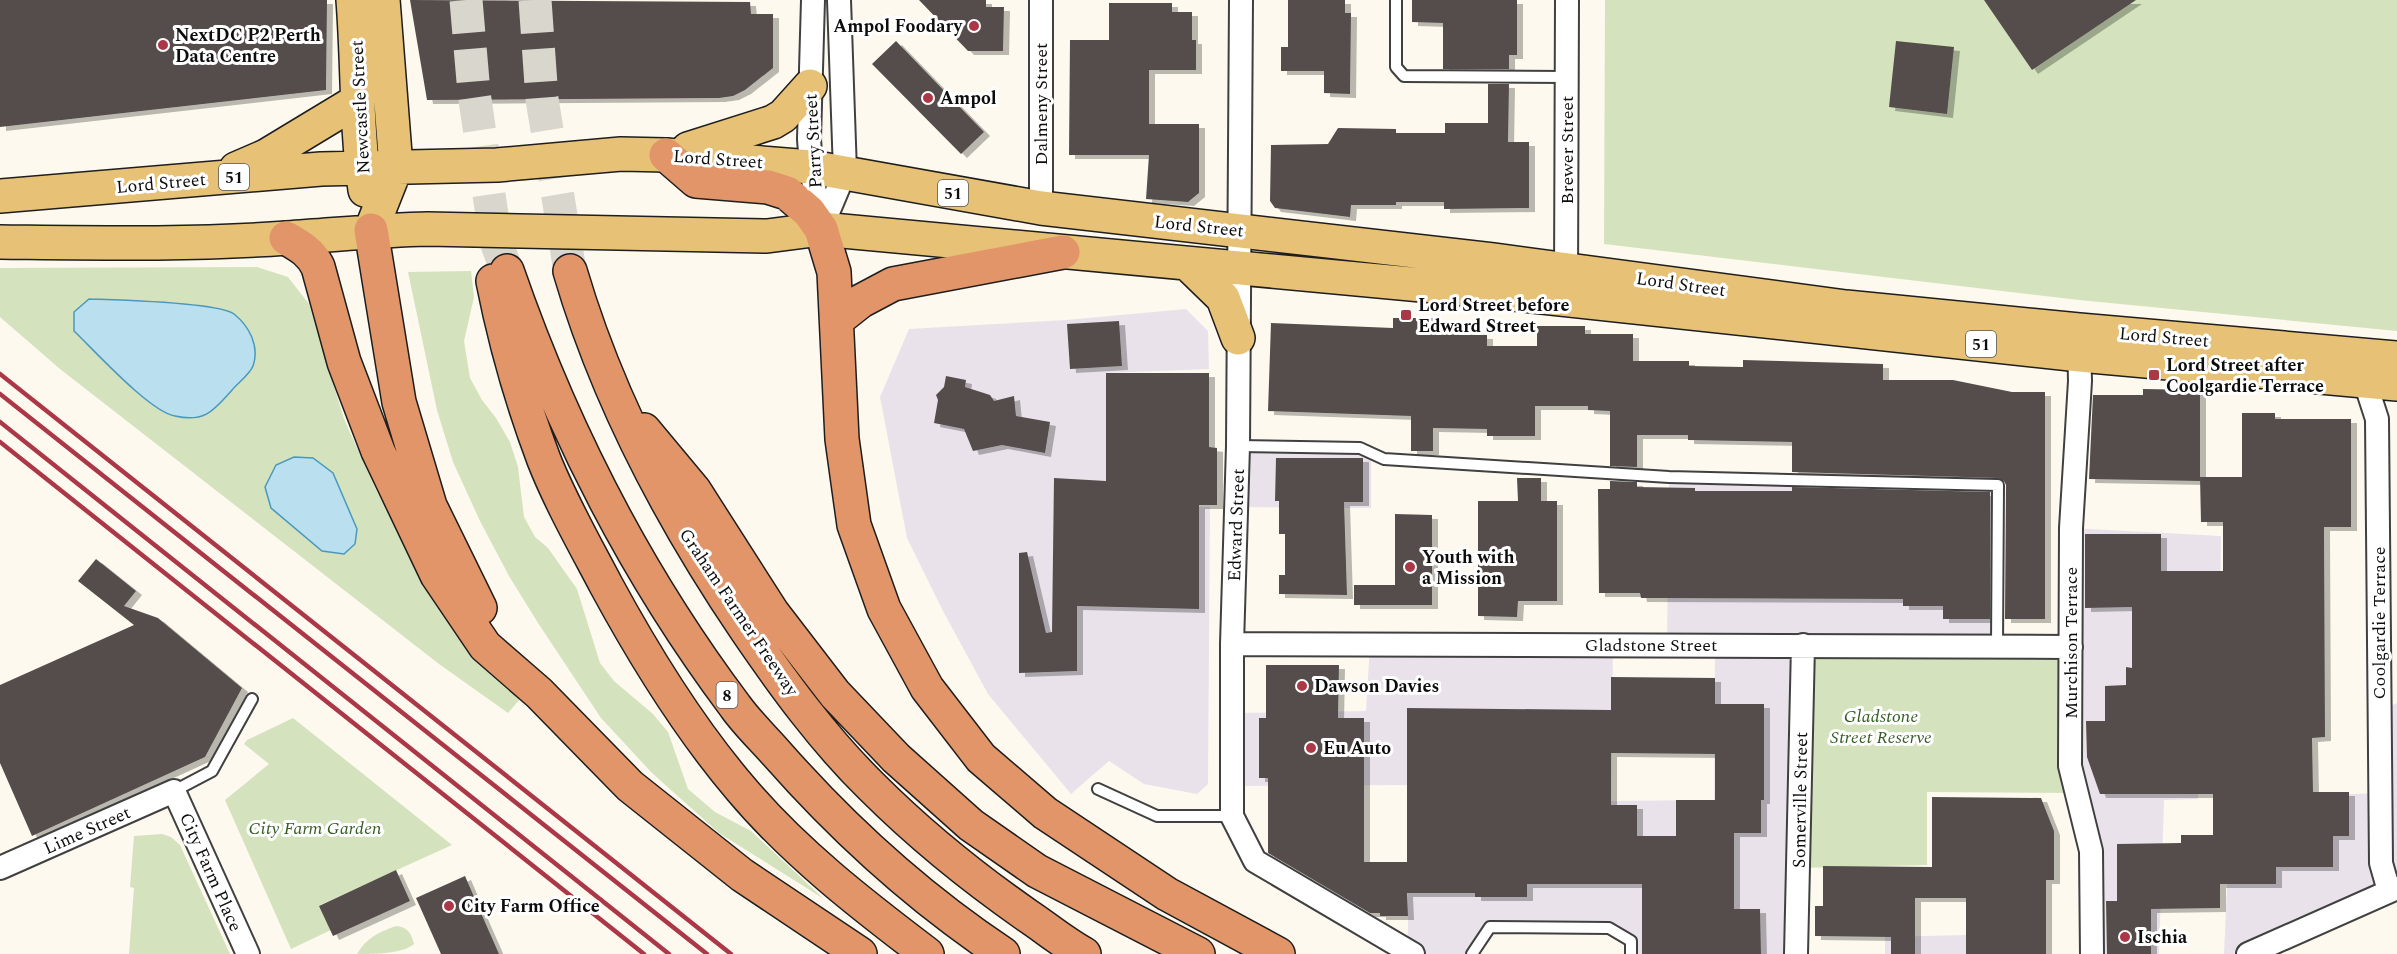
<svg xmlns="http://www.w3.org/2000/svg" width="2397" height="954" font-family="Spectral,serif">
<style>
.industrial{fill:#e9e2eb}
.green{fill:#d4e3bd}
.water{fill:#badfee;stroke:#4a99bc;stroke-width:1.5}
.building{fill:#544e4b;fill-rule:evenodd;filter:url(#shadow)}
.lines{fill:none;stroke-linecap:round;stroke-linejoin:round}
.motorway-tunnel{stroke:#d9d6cd;stroke-width:33;stroke-dasharray:33 16;stroke-linecap:butt}
.service-casing{stroke:#404040;stroke-width:14}
.minor-casing{stroke:#404040;stroke-width:26}
.primary-casing{stroke:#1e1e1e;stroke-width:36}
.motorway-casing{stroke:#1e1e1e;stroke-width:36}
.service{stroke:#fff;stroke-width:10}
.minor{stroke:#fff;stroke-width:22}
.primary{stroke:#e7c175;stroke-width:33}
.motorway{stroke:#e29568;stroke-width:33}
.rail{stroke:#ab3747;stroke-width:4.5}
.poi-dot{fill:#ab3747;stroke:#fff;stroke-width:2}
.labels{text-anchor:middle;stroke-width:6;stroke-linejoin:round;paint-order:stroke}
.shield{fill:#fff;stroke:#565656;stroke-width:1.5}
.shield-label{font-size:16px;font-weight:bold;fill:#0d0d0d}
.poi-label{font-size:18px;font-weight:bold;fill:#0d0d0d;stroke:#fff;text-anchor:start}
.street-label{font-size:18px;fill:#0d0d0d;stroke:#fff}
.park-label{font-size:18px;font-style:italic;fill:#365c26;stroke:#fff}
</style>
<defs>
<filter id="shadow"><feDropShadow dx="6" dy="4" stdDeviation="0" flood-color="#0004"/></filter>
</defs>
<rect width="100%" height="100%" fill="#fdf9ef"/>
<path class="industrial" d="M1186 309 1208 331 1209 369 1106 373V505L1210 507 1208 784 1197 794 1144 784 1109 761 1071 794 988 694 943 611 907 538 880 397 909 329 1066 320Z
M1238 446 1371 453V508L1236 507Z
M1669 477 1998 485 1997 646H1803L1796 954H1631V941L1609 928 1490 927 1472 954H1413L1408 951V785L1232 786V713L1366 711 1370 644 1613 645 1611 801 1714 800 1715 645H1667Z
M2071 528 2221 536 2219 697 2198 698V799L2164 800 2159 954H2092L2070 766Z
M2397 703V895L2389 891 2248 954H2224L2231 798 2380 793 2379 711Z
M1966 935V954H1885V937Z"/>
<path class="green" d="M1605 0H2397V331L2079 300 1604 244Z
M257 267 288 277 309 304 344 419 376 490 423 576 466 639 519 700 508 713 439 664 60 369 0 317V268Z
M471 271 474 297 464 341 470 378 482 400 496 418 510 442 518 467 524 517 535 537 548 548 577 589 600 663 614 681 653 714 668 732 688 789 715 812 751 831 824 899 719 833 652 773 601 718 538 623 509 576 480 521 453 462 437 410 408 272Z
M1803 645 2071 647 2077 793 1927 792V865L1798 868Z
M293 718 452 845 320 905 331 930 291 949 225 800 269 764 244 744 247 740Z
M162 834 171 837 180 845 230 954H129L134 888 130 887 134 836Z
M396 926C407 927 411 932 414 944 403 954 373 954 357 954 366 938 379 932 396 926Z"/>
<path class="water" d="M89 299C115 300 217 302 234 314 249 326 260 346 253 366 250 374 238 383 232 390 214 410 205 423 175 416 150 412 95 351 74 331V312Z
M294 457 313 458 333 473 357 529 355 544 344 554 322 551 271 508 265 487 276 465Z"/>
<path class="building" d="M0 0H327L326 90 0 127Z
M410 0 750 2 751 14H773V68L745 90 733 96 719 98 427 100Z
M919 0H986V7H1004L1003 51H968Z
M1288 0H1345V13H1351L1350 94 1324 93V71H1281V47H1288Z
M1412 0H1517V55H1509V69H1443V23L1412 22Z
M1984 0H2136L2032 70Z
M1109 3H1172V12H1192V40H1196V70H1149V124H1199V193L1188 202 1146 199 1149 155H1069L1070 40H1109Z
M896 41 984 132 961 154 872 64Z
M1896 41 1954 47 1947 114 1889 107Z
M1488 84H1509L1508 142H1529V208L1444 209V202H1396V205H1351L1350 217 1275 208 1270 201 1271 145 1328 144 1338 128 1396 129V133H1445V123H1488Z
M1393 318H1434V334L1487 335V346H1537V326H1585V334H1633V361H1689V366L1743 367V360L1883 364V380H1953L2012 392H2045V619H2005L2006 485 2004 481 1999 478 1792 472V442L1688 440V435H1637V467L1610 466V411L1588 410V406H1535V436H1487V429L1433 428V451H1411V416L1268 411 1271 323 1393 328Z
M1119 321 1122 366 1070 369 1067 324Z
M1106 373H1209V447L1217 448V505H1199V609L1077 606V671L1019 673V553L1027 552 1046 633 1052 632 1054 478 1106 481Z
M946 376 966 380 965 387 990 395 994 401 1014 396 1016 416 1050 422 1045 453 1002 445 973 451 964 429 934 423 938 400 936 395 944 387Z
M2143 389 2200 390V481L2089 479 2093 395H2143Z
M2242 413H2275V419H2351V527H2324L2325 737 2312 738 2313 792H2349V836H2333V867H2276V884H2220V908L2151 909V954H2107L2106 901H2117V844L2181 843V835H2213V794H2100L2087 757 2086 721H2105V686L2126 685V667L2132 668V607L2085 608V534H2161V571H2223V522H2201L2200 477H2242Z
M1276 458H1363V502H1344L1347 595 1279 594V575H1285V534H1279V501H1275Z
M1517 478H1541V501H1557V601H1518L1517 617 1478 616V501H1518Z
M1610 481 1637 482V487L1695 488V491H1792V487L1990 492V619H1943V606H1903V599L1641 598 1640 593H1599L1598 489H1610Z
M1395 514 1432 515V605H1354V585H1395Z
M96 559 136 591 124 606 158 618 242 688 205 757 32 836 0 763V685L134 625 78 581Z
M1266 665H1339L1338 718H1364V862H1407V708L1611 710V677L1715 678V704H1764V800H1761V833H1734V909H1760L1761 954H1642V884H1527V897H1475V893H1407L1408 916H1380V913H1370L1268 853V778H1259V718H1266ZM1611 753 1715 754V800H1676V836H1637V805H1611Z
M1932 797 2041 798 2054 831V880H2046V954H1966V898H1915V954H1891V937L1815 936V906H1823V866L1932 867Z
M396 870 410 901 333 936 319 906Z
M465 876 481 913 499 954H441L416 898Z"/>
<g class="lines">
<path class="motorway-tunnel" d="M466 0 474 93 496 242 507 271
M535 0 542 99 570 271"/>
<defs>
<path id="service" d="M1396 0V67L1404 76 1567 77
M1238 446 1360 448 1384 459 1669 477 1998 485 1997 646
M1098 789 1157 816H1232
M174 791 212 771 252 699
M1472 954 1490 927 1609 928 1631 941V954"/>
<path id="minor" d="M813 0 809 139 811 167 820 224
M1241 0 1238 446 1232 644V816L1255 861 1413 954
M1041 208V0
M821 229 845 172 839 0
M1566 283 1567 0
M2079 341 2080 381 2071 528 2070 766 2091 851 2092 954
M2367 369 2365 382 2377 419 2381 863 2389 891
M1232 644 2071 647
M0 868 174 791 248 954
M1796 954 1803 645
M2248 954 2397 888"/>
<path id="primary" d="M353 0C358 64 356 127 365 190
M688 149 773 122 783 116 810 86
M236 169 266 156 357 101
M0 196 321 169 497 165 621 154 666 155 811 167 1041 208 1493 260 1846 307 2079 330 2397 358
M371 230 396 167 383 0
M0 242C95 243 192 245 287 238 334 235 381 230 428 229L767 236 821 229 1486 291 2080 355 2397 384
M1188 264 1223 298 1238 338"/>
<path id="motorway" d="M666 155 696 181 768 187 787 193 809 212 821 229 834 272 842 439 854 525 884 609 927 688 981 758 1045 813 1167 894 1278 954
M371 230 399 402 430 506 480 608
M286 238C300 246 311 252 318 267L344 362 378 451 437 575 485 646 539 693 630 786 742 875 860 954
M507 271C561 427 636 574 735 706 747 723 763 738 777 754 843 829 919 898 1003 954
M570 271C608 401 671 519 747 631 784 685 824 740 871 786 919 834 972 877 1028 916 1046 928 1064 943 1084 954
M493 281C505 342 522 402 544 460 561 503 585 545 606 585 645 657 688 727 741 789 794 852 861 904 927 954
M837 320 861 301 893 284 1063 252
M644 430 694 490 772 612 835 694 896 758 971 825 1037 871 1198 954"/>
</defs>
<use href="#service" class="service-casing"/>
<use href="#minor" class="minor-casing"/>
<use href="#primary" class="primary-casing"/>
<use href="#motorway" class="motorway-casing"/>
<use href="#service" class="service"/>
<use href="#minor" class="minor"/>
<use href="#primary" class="primary"/>
<use href="#motorway" class="motorway"/>
<path class="rail" d="M0 374 731 954
M0 394 707 954
M0 422 669 954
M0 442 644 954"/>
</g>
<g class="poi-dot">
<circle cx="974" cy="26" r="6"/>
<circle cx="163" cy="45" r="6"/>
<circle cx="928" cy="98" r="6"/>
<rect x="1400" y="309" width="12" height="12" rx="3"/>
<rect x="2148" y="369" width="12" height="12" rx="3"/>
<circle cx="1410" cy="567" r="6"/>
<circle cx="1302" cy="686" r="6"/>
<circle cx="1311" cy="748" r="6"/>
<circle cx="449" cy="906" r="6"/>
<circle cx="2125" cy="937" r="6"/>
</g>
<g class="labels">
<g class="shield">
<rect x="219" y="164" width="30" height="26" rx="4.5"/>
<rect x="938" y="180" width="30" height="26" rx="4.5"/>
<rect x="1966" y="331" width="30" height="26" rx="4.5"/>
<rect x="716.5" y="682" width="21" height="26" rx="4.5"/>
</g>
<g class="shield-label">
<text x="234" y="183">51</text>
<text x="953" y="199">51</text>
<text x="1981" y="350">51</text>
<text x="727" y="701">8</text>
</g>
<g class="poi-label">
<text x="962" y="32" text-anchor="end">Ampol Foodary</text>
<text x="175" y="41">NextDC P2 Perth<tspan x="175" dy="21">Data Centre</tspan></text>
<text x="940" y="104">Ampol</text>
<text x="1418" y="311">Lord Street before<tspan x="1418" dy="21">Edward Street</tspan></text>
<text x="2166" y="371">Lord Street after<tspan x="2166" dy="21">Coolgardie Terrace</tspan></text>
<text x="1422" y="563">Youth with<tspan x="1422" dy="21">a Mission</tspan></text>
<text x="1314" y="692">Dawson Davies</text>
<text x="1323" y="754">Eu Auto</text>
<text x="461" y="912">City Farm Office</text>
<text x="2137" y="943">Ischia</text>
</g>
<g class="street-label">
<text transform="translate(1041 104) rotate(-90)" y="6">Dalmeny Street</text>
<text transform="translate(360 107) rotate(-93)" y="6">Newcastle Street</text>
<text transform="translate(813 141) rotate(-93)" y="6">Parry Street</text>
<text transform="translate(1567 150) rotate(-90)" y="6">Brewer Street</text>
<text transform="translate(718 159) rotate(4)" y="6">Lord Street</text>
<text transform="translate(161 183) rotate(-5)" y="6">Lord Street</text>
<text transform="translate(1199 226) rotate(6)" y="6">Lord Street</text>
<text transform="translate(1681 284) rotate(8)" y="6">Lord Street</text>
<text transform="translate(2164 337) rotate(5)" y="6">Lord Street</text>
<text transform="translate(1236 525) rotate(-88)" y="6">Edward Street</text>
<text transform="translate(739 612) rotate(56)" y="6">Graham Farmer Freeway</text>
<text transform="translate(2379 623) rotate(-90)" y="6">Coolgardie Terrace</text>
<text transform="translate(2071 643) rotate(-90)" y="6">Murchison Terrace</text>
<text x="1651" y="651">Gladstone Street</text>
<text transform="translate(1800 800) rotate(-89)" y="6">Somerville Street</text>
<text transform="translate(87 830) rotate(-24)" y="6">Lime Street</text>
<text transform="translate(211 872) rotate(66)" y="6">City Farm Place</text>
</g>
<g class="park-label">
<text x="1881" y="722">Gladstone<tspan x="1881" dy="21">Street Reserve</tspan></text>
<text x="315" y="834">City Farm Garden</text>
</g>
</g>
</svg>
